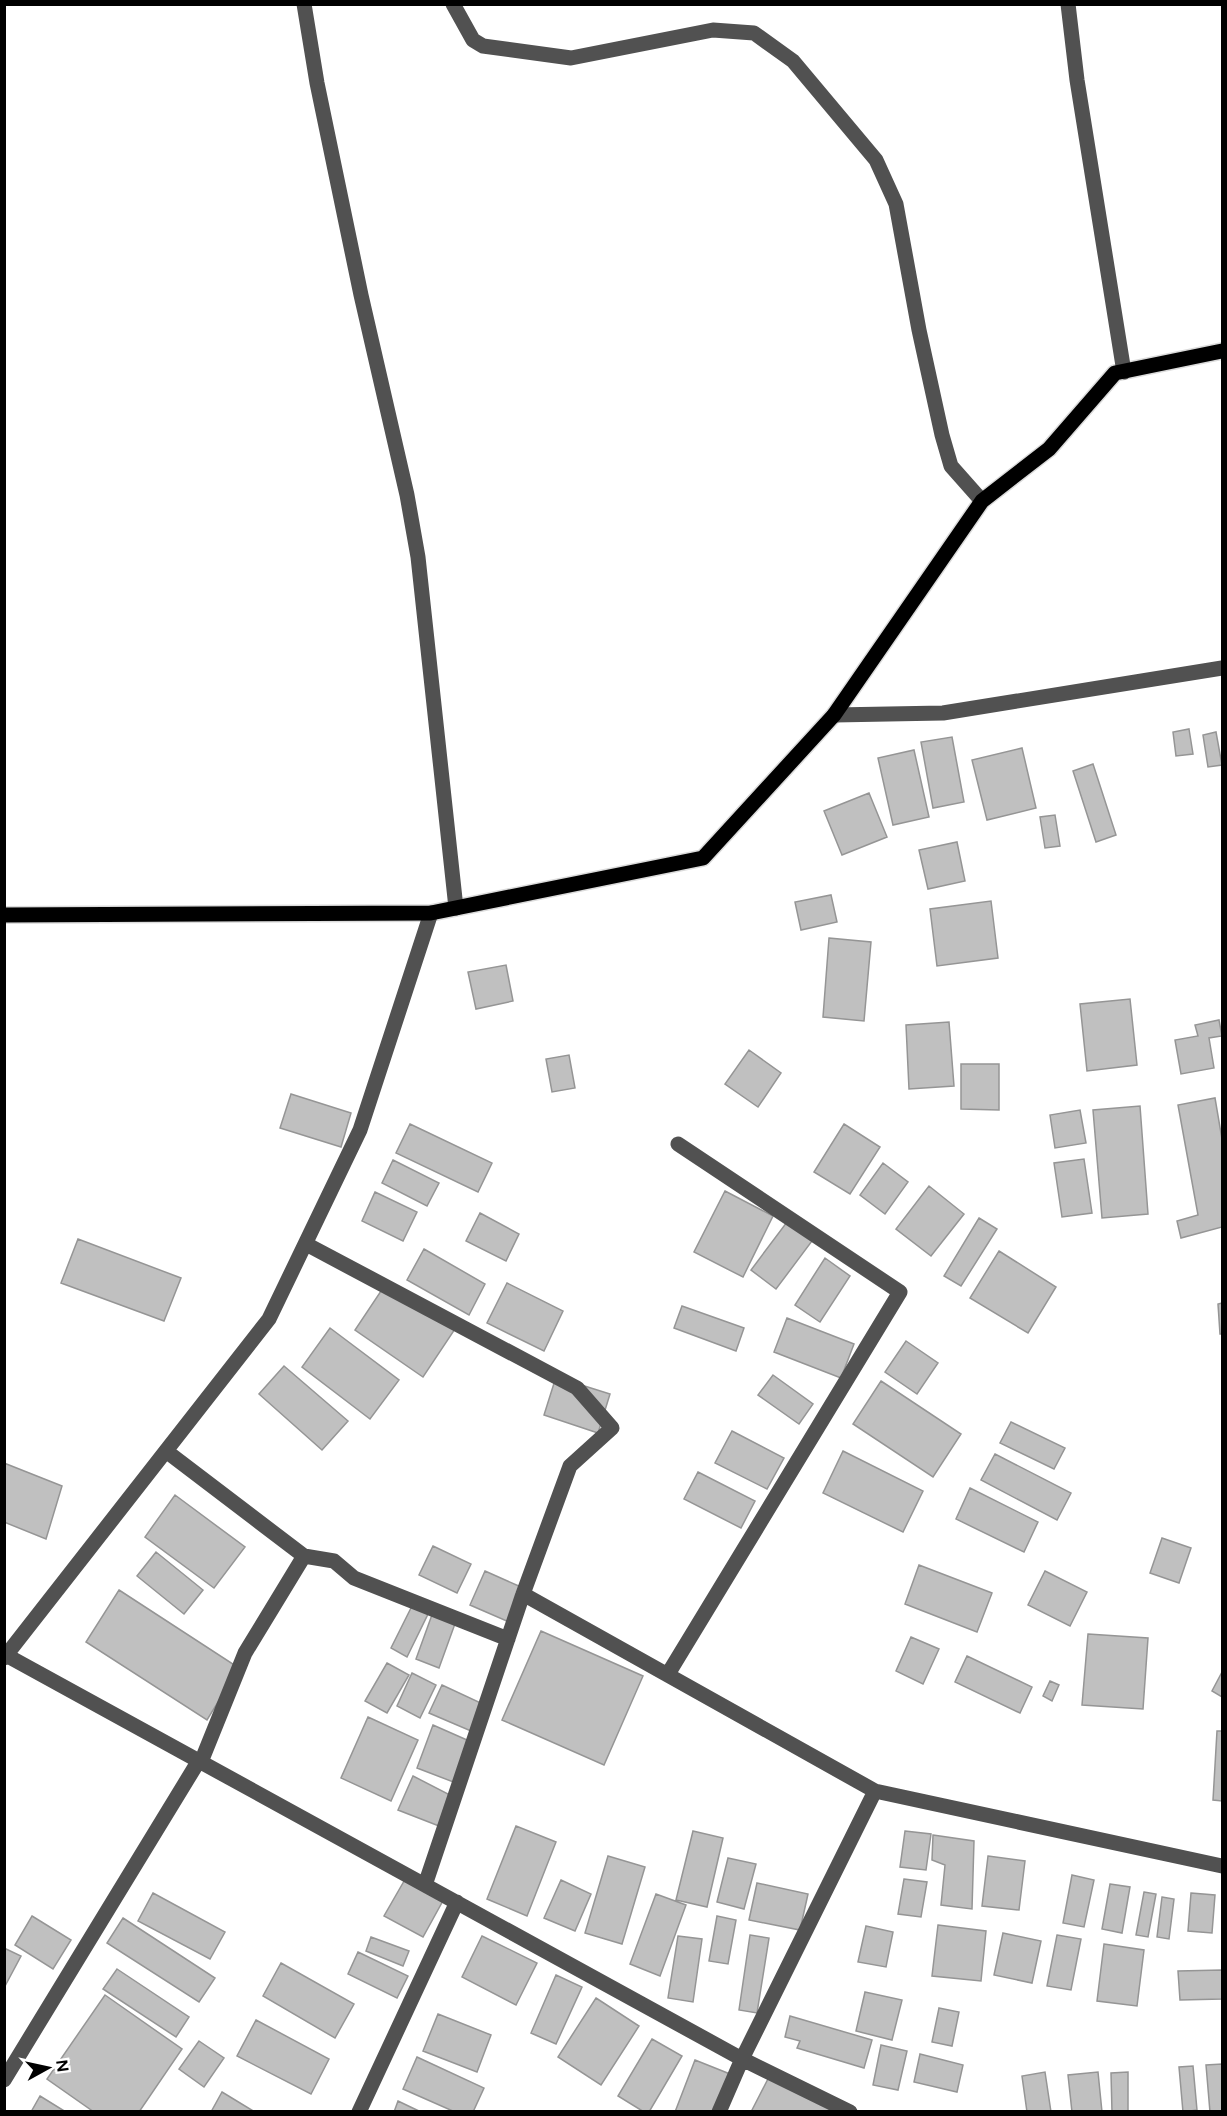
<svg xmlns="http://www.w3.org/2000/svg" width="1227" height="2116" font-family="Figtree,sans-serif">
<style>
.building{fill:#c0c0c0;stroke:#959595;stroke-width:1.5}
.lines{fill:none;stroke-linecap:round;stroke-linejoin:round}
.major-casing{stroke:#dbdbdb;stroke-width:18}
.minor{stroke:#515151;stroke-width:15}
.major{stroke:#000;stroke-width:15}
</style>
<rect width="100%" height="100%" fill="#fff"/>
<path class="building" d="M1189 729 1193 754 1176 756 1173 732Z
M1216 732 1222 765 1208 767 1203 735Z
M952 737 964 802 933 808 921 742Z
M1022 748 1036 808 987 820 972 760Z
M914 750 929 817 893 825 878 758Z
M1093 764 1116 835 1096 842 1073 771Z
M869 793 887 837 842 855 824 811Z
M1055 815 1060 846 1045 848 1040 817Z
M957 842 965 881 928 889 919 850Z
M831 895 837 922 801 930 795 902Z
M991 901 998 958 937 966 930 909Z
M829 938 871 942 864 1021 823 1017Z
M506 965 513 1001 476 1009 468 972Z
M1130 999 1137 1065 1087 1071 1080 1004Z
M1219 1020 1222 1036 1209 1038 1214 1068 1181 1074 1175 1040 1198 1036 1195 1025Z
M949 1022 954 1086 909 1089 906 1025Z
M749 1050 781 1073 758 1107 725 1084Z
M569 1055 575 1088 552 1092 546 1059Z
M961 1064H999V1110L961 1109Z
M291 1094 351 1113 341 1147 280 1128Z
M1215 1098 1222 1139V1227L1181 1238 1177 1221 1198 1215 1178 1105Z
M1140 1106 1148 1214 1102 1218 1093 1110Z
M1080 1110 1086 1143 1055 1148 1050 1115Z
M410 1124 492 1163 478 1192 396 1153Z
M844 1124 880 1147 850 1194 814 1172Z
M1084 1159 1092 1213 1062 1217 1054 1163Z
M393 1160 439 1183 427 1206 382 1183Z
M883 1163 908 1182 885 1214 860 1195Z
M929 1186 964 1214 931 1256 896 1229Z
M725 1191 773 1216 743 1277 694 1252Z
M375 1192 417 1212 403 1241 362 1221Z
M480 1213 519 1234 506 1261 466 1241Z
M979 1218 997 1229 961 1286 944 1276Z
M787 1222 812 1241 776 1289 751 1270Z
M78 1239 181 1278 164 1321 61 1283Z
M424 1249 485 1284 469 1315 407 1280Z
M999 1251 1056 1287 1028 1333 970 1298Z
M825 1258 850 1276 820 1322 795 1305Z
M387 1282 455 1329 423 1377 355 1330Z
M507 1283 563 1311 544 1351 487 1323Z
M1222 1303V1334H1220L1218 1304Z
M682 1306 744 1328 736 1351 674 1328Z
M787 1318 854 1344 841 1378 774 1352Z
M330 1328 399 1380 370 1419 302 1367Z
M906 1341 938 1363 917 1394 885 1372Z
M284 1366 348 1421 322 1450 259 1394Z
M773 1375 813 1404 799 1424 758 1395Z
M556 1377 610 1394 598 1433 544 1415Z
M881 1381 961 1434 933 1477 853 1424Z
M1011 1422 1065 1448 1054 1469 1000 1443Z
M732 1431 784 1458 767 1489 715 1463Z
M843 1451 923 1491 903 1532 823 1493Z
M995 1454 1071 1493 1057 1520 981 1480Z
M4 1463 62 1486 46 1539 4 1522Z
M698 1472 755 1501 741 1528 684 1499Z
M970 1488 1038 1522 1024 1552 956 1519Z
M175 1495 245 1547 214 1588 145 1537Z
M1162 1538 1191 1548 1179 1583 1150 1573Z
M433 1546 471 1564 457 1593 419 1575Z
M156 1552 203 1590 184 1614 137 1576Z
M919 1565 992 1593 977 1632 905 1604Z
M485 1571 521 1587 509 1622 470 1605Z
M1045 1571 1087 1592 1070 1626 1028 1605Z
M119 1590 239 1668 207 1720 86 1642Z
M414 1602 430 1610 407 1657 391 1648Z
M433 1612 456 1621 439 1668 416 1659Z
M541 1631 643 1676 604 1765 502 1720Z
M1088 1634 1148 1638 1143 1709 1082 1705Z
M911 1637 939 1649 923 1684 896 1671Z
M967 1656 1032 1687 1020 1713 955 1682Z
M387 1663 409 1675 387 1713 365 1701Z
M1222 1672V1697L1212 1691Z
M412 1673 436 1685 420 1718 397 1706Z
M1050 1681 1059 1685 1052 1701 1043 1696Z
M442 1685 483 1704 471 1731 429 1713Z
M368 1717 418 1740 391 1801 341 1778Z
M433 1725 467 1740 456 1783 417 1768Z
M1217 1731H1222V1801L1213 1800Z
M413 1776 452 1796 439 1826 398 1810Z
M516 1826 556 1842 527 1916 487 1899Z
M693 1831 723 1838 707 1907 676 1900Z
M905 1831 931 1834 926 1870 900 1867Z
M933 1835 974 1841 972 1909 941 1905 945 1865 932 1860Z
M608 1856 645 1867 622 1944 585 1933Z
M988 1856 1025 1861 1019 1910 982 1906Z
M728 1858 756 1864 744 1909 717 1902Z
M1072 1875 1094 1880 1084 1927 1063 1923Z
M407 1876 445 1897 423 1937 384 1916Z
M904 1879 927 1882 921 1917 898 1914Z
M561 1880 591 1894 575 1931 544 1918Z
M757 1883 808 1894 800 1930 749 1920Z
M1110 1884 1130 1887 1122 1933 1102 1929Z
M1144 1892 1156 1894 1148 1937 1136 1935Z
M153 1893 225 1932 210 1959 138 1921Z
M1191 1893 1215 1895 1212 1933 1188 1931Z
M656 1894 686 1905 660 1976 630 1964Z
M1162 1897 1174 1899 1169 1939 1157 1937Z
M32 1916 71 1940 53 1969 15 1945Z
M717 1916 736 1920 728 1964 709 1961Z
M123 1918 215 1978 199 2002 107 1943Z
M938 1925 986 1931 981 1981 932 1976Z
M866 1926 893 1932 886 1967 858 1962Z
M1003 1933 1041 1941 1032 1983 994 1975Z
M750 1935 769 1938 757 2013 739 2010Z
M1057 1935 1081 1939 1071 1990 1047 1986Z
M482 1936 537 1963 516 2005 462 1977Z
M678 1936 702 1939 693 2002 668 1998Z
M371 1937 409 1951 403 1966 366 1951Z
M1104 1944 1144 1950 1137 2006 1097 2001Z
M4 1948 21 1956 4 1988Z
M358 1952 408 1976 397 1998 348 1974Z
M281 1963 354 2004 335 2038 263 1996Z
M117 1969 189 2017 176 2037 103 1989Z
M1222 1970V1999L1180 2000 1178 1971Z
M556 1975 582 1987 556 2044 531 2033Z
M865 1992 902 2000 892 2040 856 2031Z
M105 1995 182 2049 139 2112H94L47 2079Z
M596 1998 639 2026 601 2085 558 2057Z
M939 2008 959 2012 952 2046 932 2042Z
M438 2014 491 2035 477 2072 423 2051Z
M790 2016 872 2040 864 2068 797 2048 800 2041 785 2037Z
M256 2020 329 2059 311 2094 237 2056Z
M652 2039 682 2056 649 2112H644L618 2096Z
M199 2041 224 2058 204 2087 179 2069Z
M881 2045 907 2051 898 2090 873 2085Z
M920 2054 963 2065 957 2092 914 2082Z
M417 2057 484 2088 473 2112H455L403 2089Z
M695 2060 730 2074 714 2112H675Z
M1222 2064V2112H1210L1206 2065Z
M1193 2066 1197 2110 1183 2112 1179 2067Z
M1045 2072 1051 2112H1027L1022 2076Z
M1098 2072 1102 2112H1072L1068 2075Z
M1128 2072V2112H1112L1111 2073Z
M770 2075 833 2108 832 2112H751Z
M222 2092 255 2112H211Z
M40 2096 66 2112H31Z
M398 2101 421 2112H394Z"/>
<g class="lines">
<defs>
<path id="major" d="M4 915 431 913 703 858 834 715 982 501 1049 449 1115 373 1222 351"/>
</defs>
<use href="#major" class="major-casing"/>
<path class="minor" d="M304 4 317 83 361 295 407 495 418 557 456 908
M453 4 473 40 483 46 571 58 713 30 754 33 793 61 876 160 896 204 919 330 942 435 951 466 982 501
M1068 4 1077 80 1124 372
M834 715 943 713 1222 668
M306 1244 577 1388 612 1428 570 1466 523 1594 425 1885
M166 1451 304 1556 334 1561 354 1578 508 1639
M523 1594 875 1791 1222 1866
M4 1654 742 2059 850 2112
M4 1658 269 1319 360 1130 431 913
M668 1674 900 1292 678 1144
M4 2080 198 1762H201L245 1653 304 1556
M359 2112 457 1902
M719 2112 742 2059 875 1791"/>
<use href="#major" class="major"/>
</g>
<rect width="1227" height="2116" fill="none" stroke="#000000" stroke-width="12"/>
<g transform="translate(48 2068) rotate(82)" stroke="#ffffff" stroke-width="4.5" paint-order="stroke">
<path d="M0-4.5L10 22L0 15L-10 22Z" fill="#000000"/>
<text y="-9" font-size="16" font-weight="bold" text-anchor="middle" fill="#000000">N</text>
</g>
</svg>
